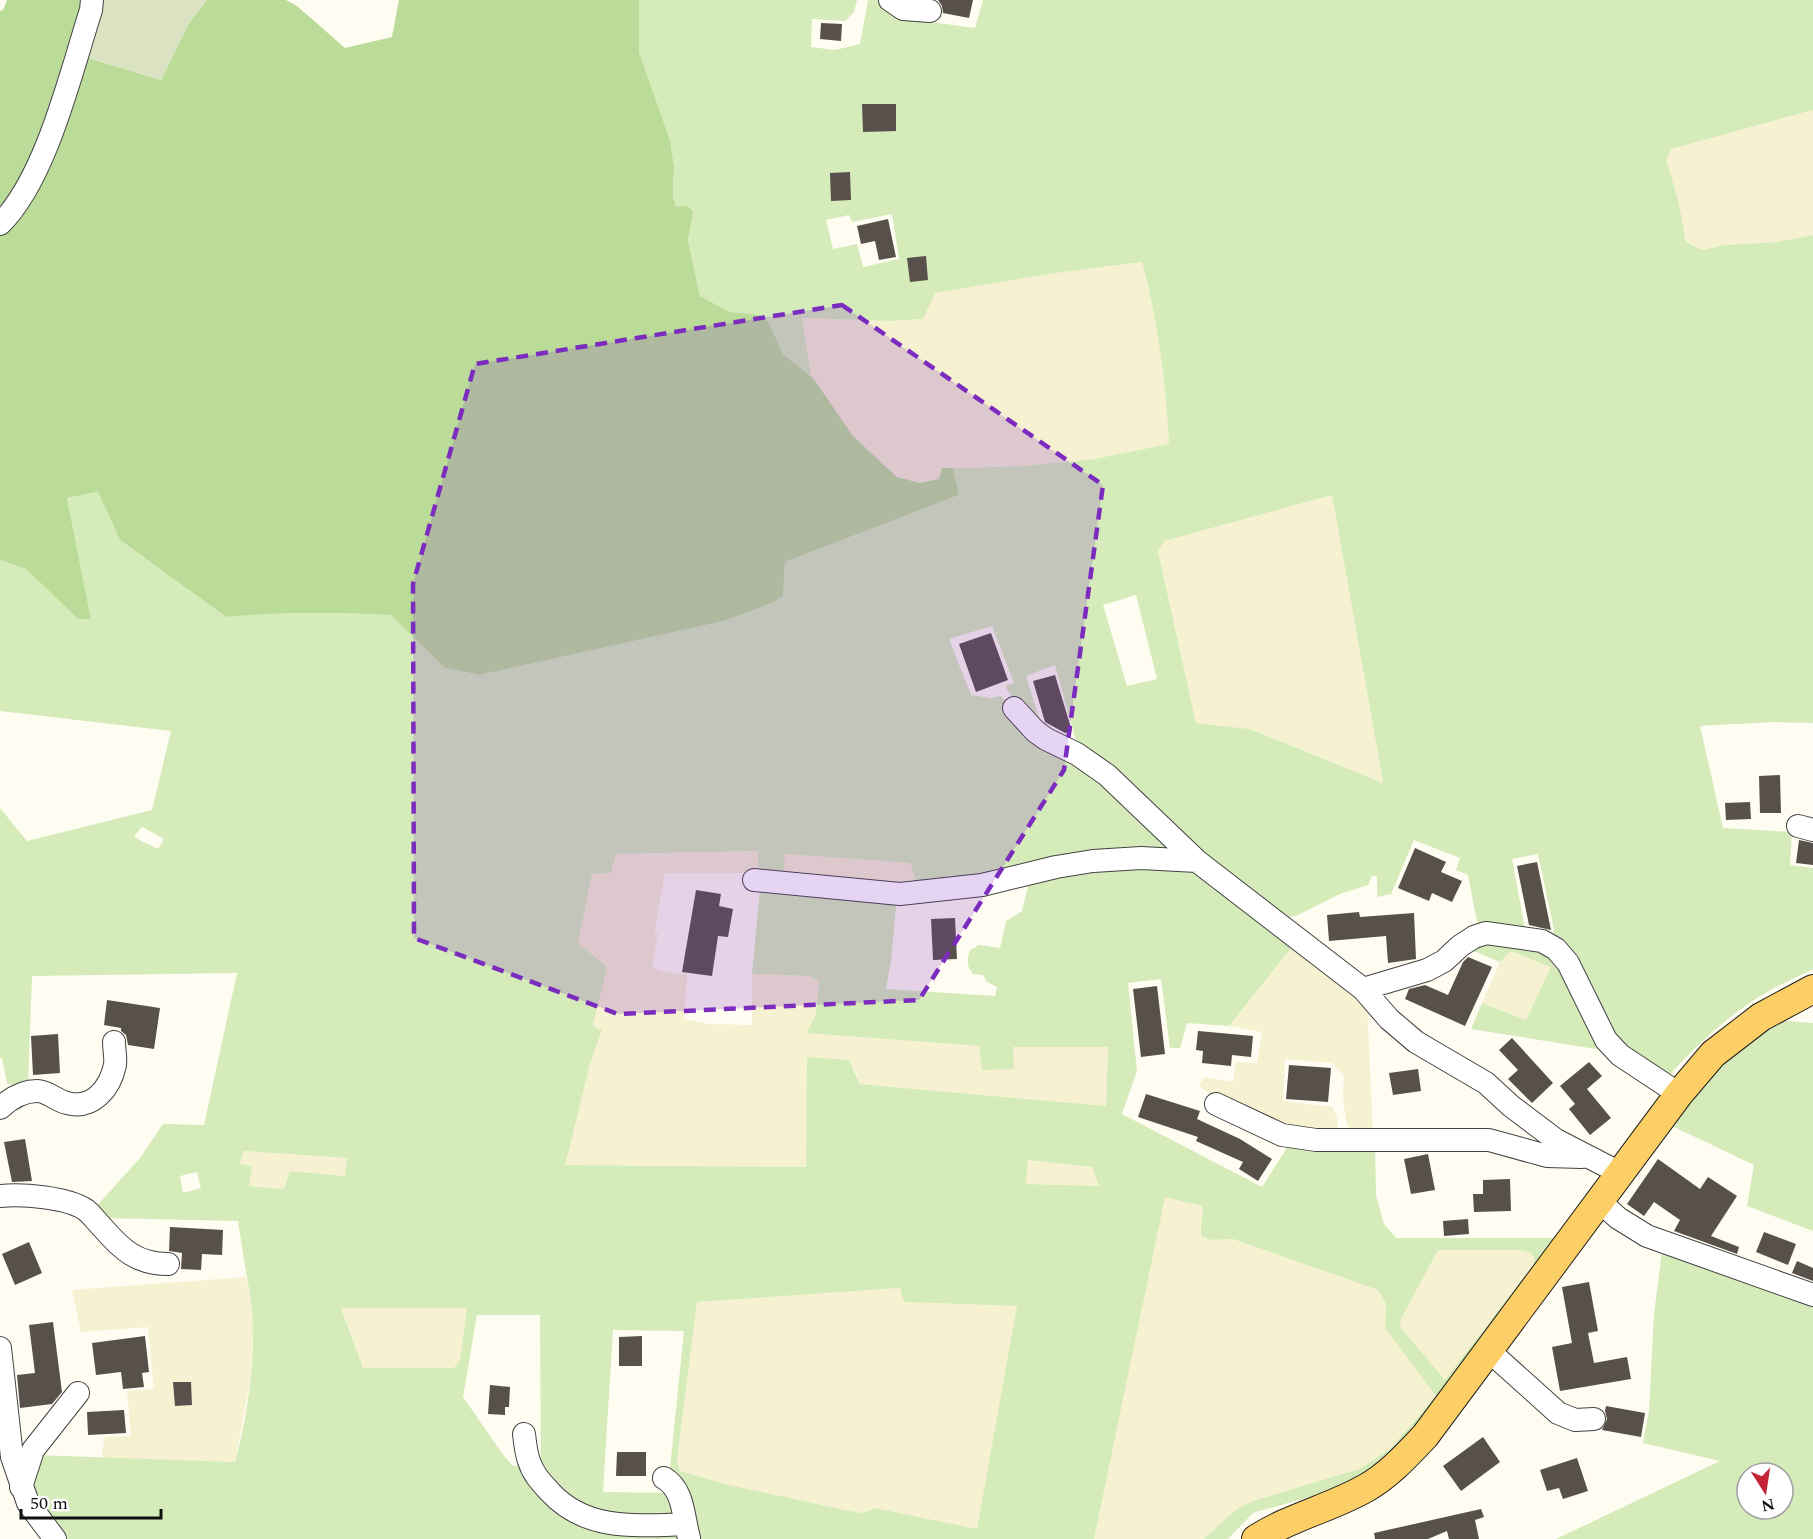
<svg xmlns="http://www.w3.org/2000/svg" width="1813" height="1539" font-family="Spectral,serif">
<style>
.farmland{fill:#f6f1d1}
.green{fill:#d6ebba;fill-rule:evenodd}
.forest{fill:#bbdc99}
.cemetery{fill:#dae2c1}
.building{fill:#58504b}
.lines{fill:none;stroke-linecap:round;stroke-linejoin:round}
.minor-casing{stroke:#424242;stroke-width:24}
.major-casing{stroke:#202020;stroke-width:30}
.minor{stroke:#fff;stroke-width:22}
.major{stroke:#fbce66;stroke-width:28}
.marked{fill:#7b2cbf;fill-opacity:0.2;stroke:#7b2cbf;stroke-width:4.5;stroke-dasharray:12 8;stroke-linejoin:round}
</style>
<rect width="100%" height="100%" fill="#fffcf2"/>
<path class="farmland" d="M1813 110V235L1777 242 1724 245 1703 250 1693 244 1686 242 1678 199 1665 160 1671 149Z
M1142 262 1158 331 1167 409 1169 444 1094 459 1024 466 943 468 940 479 920 483 897 477 853 436 811 376 802 318 892 321 923 319 934 293 1056 273Z
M1332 495 1383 783 1250 729 1196 723 1158 551 1164 541Z
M759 851 758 876 748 873H665L654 933 658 934 652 968 669 973 687 974 684 1019 709 1024 752 1025V974L810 976 819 982 815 1017 807 1033 979 1046 982 1070 1013 1047H1108L1106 1106 860 1084 854 1068 807 1057 806 1167 564 1165 590 1064 602 1030 593 1026 606 967 578 943 592 873 615 854Z
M784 854 910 863 919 888 783 877Z
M1296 942 1367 1000 1373 1135H1352L1346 1121 1343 1097 1344 1075 1332 1063 1285 1059 1283 1101 1333 1107 1337 1118 1339 1135 1319 1138 1227 1105 1199 1086 1204 1077 1233 1082 1236 1062 1257 1063 1262 1032 1229 1026Z
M1511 951 1552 966 1526 1020 1482 1003 1500 962Z
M244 1151 347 1158 345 1176 290 1171 285 1189 249 1186 240 1165Z
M1028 1160 1092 1167 1099 1186 1025 1184Z
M1164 1197 1202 1206 1204 1214 1200 1231 1202 1237 1212 1240 1233 1239 1378 1290 1386 1304 1385 1328 1436 1396 1390 1449 1359 1469 1253 1501 1235 1510 1204 1539H1094Z
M1438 1250H1519L1529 1252 1534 1257V1264L1445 1381 1401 1328 1400 1321Z
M246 1277 251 1304 253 1334 250 1383 235 1462 101 1458 105 1437 131 1436 127 1391 154 1389 148 1327 81 1332 72 1290Z
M900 1288 905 1302 1018 1306 977 1529 877 1508 862 1513 845 1510 729 1485 680 1471 677 1460 697 1302Z
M341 1308H467L460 1360 454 1368H363Z"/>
<path class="green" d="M639 0H857L854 12 845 21 812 19 811 47 835 50 860 44 868 0H884L900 10 902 18 975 28 983 0H1813V110L1671 149 1666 160 1678 199 1686 242 1703 250 1724 245 1777 242 1813 235V723L1772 722 1700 726 1723 828 1792 832 1790 865 1813 868V969C1798 977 1782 983 1767 992 1729 1014 1695 1046 1666 1079L1621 1050 1605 1031 1569 958 1551 938 1554 930 1538 854 1512 859 1526 934 1482 927 1477 922 1468 875 1456 870 1460 858 1414 840 1391 894 1377 897V876H1372L1368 885 1340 894 1296 916 1277 918 1245 891 1198 858 1108 771 1078 748 1055 665 1026 676 1044 734C1028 720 1017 704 1005 686L1014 683 992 626 949 639 971 695 991 698 1001 696 1019 719 1037 738 1090 767 1173 845 1168 854 1094 853 997 876 919 888 910 863 785 854 783 877 758 876V851L616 854 611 873 592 874 578 943 607 967 593 1026 602 1030 590 1064 565 1165 806 1167 807 1057 849 1060 860 1084 1106 1106 1108 1047H1013L1014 1069 982 1070 979 1046 806 1033 815 1017 819 982 810 976 752 974 760 888 772 885 897 898 891 960 886 989 995 996 997 987 987 982 983 975 973 974C966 966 967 959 970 950L979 945 1000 948 1006 921 1022 911 1030 878C1076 867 1169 853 1211 877 1242 895 1267 921 1296 942L1229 1026 1187 1023 1180 1048H1170L1161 979 1128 983 1137 1071 1122 1114 1262 1187 1290 1143 1357 1145 1375 1144 1376 1196 1384 1224 1396 1238H1562L1447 1387 1438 1403 1402 1448 1384 1465 1359 1480 1330 1491 1253 1513 1228 1539H1204L1235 1510 1253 1501 1359 1469 1390 1449 1436 1396 1385 1328 1386 1304 1378 1290 1233 1239 1212 1240 1202 1237C1198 1227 1205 1217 1202 1206L1165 1197 1094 1539H694C689 1516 689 1489 671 1473L670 1468 684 1331 613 1330 603 1492 673 1493 677 1516 674 1522 595 1517 574 1509 541 1475 540 1315H477L463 1397 504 1456 513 1466H523C537 1484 551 1504 572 1516 596 1530 644 1527 673 1531L681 1534 684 1539H60C51 1526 32 1504 30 1489 28 1478 32 1466 35 1455L235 1462C248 1415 257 1352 251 1303 247 1276 242 1249 238 1221L102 1218 93 1210 140 1158 163 1124 204 1125 237 973 32 976 28 1085 19 1088 7 1083 2 1058H0V808L27 841 152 810 171 731 0 711V560L26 569 78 619H91L67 498 98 492 120 540 226 617C283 612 335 612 392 615L445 668 480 675 724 621 772 603 783 596 785 562 959 495 953 468 1024 466 1094 459 1169 444C1166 382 1158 322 1142 262L1056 273 935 293 923 319 892 321 802 318 811 376 783 354 769 323 762 315 730 312 700 296 688 240 693 212 688 206 676 208 673 196 674 166 670 140 639 52ZM892 214 899 259 863 267 857 244 833 249 826 220 849 215 852 222ZM1332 495 1383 782V783L1250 729 1196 723 1158 551 1164 541ZM1136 595 1157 679 1127 686 1103 605ZM142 827 164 839 158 849 141 841 134 836ZM244 1151 347 1158 345 1176 290 1171 284 1189 249 1186 252 1166 240 1164ZM1028 1160 1092 1167 1099 1186 1026 1184ZM197 1172 201 1188 183 1193 180 1176ZM1438 1250H1519L1529 1252 1534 1257V1264L1445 1380 1401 1328 1400 1321ZM900 1288 904 1302 1017 1306 977 1529 876 1508 862 1513 845 1510 729 1485 680 1471 677 1460 697 1302ZM341 1308H467L460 1360 454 1368H363Z
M1524 941 1566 967 1602 1050 1471 1029 1482 1003 1526 1020 1551 967 1511 951 1500 962 1469 949 1474 942Z
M1785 1021 1813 1023V1231L1747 1206 1754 1165 1670 1125C1706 1080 1733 1049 1785 1021Z
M1662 1251 1813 1301V1539H1556L1720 1461 1643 1443 1649 1411 1654 1314ZM1747 1473H1783V1509H1747Z"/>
<path class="forest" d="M7 0H83L80 13 42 130 5 211 0 216V11L3 10Z
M207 0H286L297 6 345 48 392 37 399 0H639V52L670 140 674 166 673 196 676 207 688 206 693 212 688 240 700 296 730 312 762 315 769 323 783 354 813 378 853 436 897 477 920 483 939 479 942 468H953L959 495 785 562 783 596 772 603 724 621 480 675 445 668 391 615C335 612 283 612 226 617L120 540 98 492 67 498 91 619H78L26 569 0 560V234L82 56 161 80 189 23Z"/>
<path class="cemetery" d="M101 0H207L189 23 161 80 82 56Z"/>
<path class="building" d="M938 0H973L969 18 943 13 942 6Z
M821 23 842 24 841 41 820 39Z
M862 104H896V131L863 132Z
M850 172 851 200 831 201 830 173Z
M888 219 896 257 879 260 875 241 861 244 857 226Z
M926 256 928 280 910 282 907 258Z
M991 633 1008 680 976 692 959 644Z
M1055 675 1072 731 1065 733 1045 722 1033 681Z
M1780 775 1781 813H1760L1759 776Z
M1750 802 1751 819 1726 820 1725 803Z
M1799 840 1813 843V865L1796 863Z
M1415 848 1446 862 1441 872 1462 881 1452 902 1432 893 1429 901 1398 888Z
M1537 862 1551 930 1529 925 1517 866Z
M696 890 721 894 719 906 733 909 728 937 718 936 712 976 682 972Z
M1359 912 1360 917 1414 913 1416 959 1388 963 1386 936 1329 941 1327 915Z
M955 918 957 959 933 960 931 919Z
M1468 957 1492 967 1465 1026 1405 999 1409 989 1425 985 1448 995 1463 962Z
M1157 986 1165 1054 1141 1057 1133 989Z
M107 1000 160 1008 154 1049 128 1045 126 1035 121 1031V1028L104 1025Z
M1198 1031 1253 1036 1251 1057 1232 1055 1231 1066 1202 1063 1203 1051 1196 1050Z
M58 1034 60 1073 33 1075 31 1036Z
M1512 1038 1553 1083 1532 1103 1508 1079 1518 1070 1499 1050Z
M1589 1062 1602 1076 1587 1089 1611 1118 1590 1135 1569 1109 1575 1104 1560 1086Z
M1289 1065 1331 1068 1328 1102 1286 1099Z
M1418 1069 1421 1091 1393 1095 1389 1073Z
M1146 1094 1200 1111 1197 1119 1240 1139 1272 1159 1258 1181 1239 1169 1243 1162 1196 1141 1198 1137 1138 1117Z
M25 1139 32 1181 12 1182 4 1142Z
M1428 1154 1435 1190 1411 1194 1404 1159Z
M1658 1159 1700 1189 1708 1177 1737 1196 1711 1236 1739 1247 1737 1254 1674 1231 1680 1220 1654 1202 1644 1216 1627 1204Z
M1510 1179 1511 1211 1474 1212 1473 1194H1483V1180Z
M1468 1219 1469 1234 1444 1236 1443 1221Z
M170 1227 223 1230 222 1255 202 1254 201 1270 181 1269 182 1253 169 1251Z
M1764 1232 1796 1244 1788 1265 1756 1252Z
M29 1242 42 1273 15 1285 2 1254Z
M1797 1261 1813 1268V1281L1792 1273Z
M1589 1282 1598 1331 1588 1333 1594 1363 1627 1357 1631 1379 1560 1391 1552 1347 1572 1343 1562 1287Z
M53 1322 62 1392 52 1404 20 1408 17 1375 35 1373 29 1325Z
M145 1336 149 1372 142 1373 144 1387 123 1389 121 1372 96 1375 92 1343Z
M642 1336V1366H619V1337Z
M173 1382H191L192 1405 175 1406Z
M490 1385 510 1387 509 1407H505V1415L488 1414Z
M1606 1406 1645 1413 1641 1437 1602 1430 1607 1419 1605 1411Z
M124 1410 126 1433 88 1435 87 1412Z
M1483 1437 1500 1462 1461 1491 1443 1466Z
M617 1452H646V1476H616Z
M1577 1458 1588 1491 1563 1499 1559 1488 1547 1491 1540 1470Z
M1481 1509 1484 1517 1475 1520 1479 1539H1449L1447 1531 1428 1539H1375L1374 1533Z"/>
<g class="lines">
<defs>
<path id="minor" d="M890 0 903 9 930 11
M0 224C46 179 71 72 91 10L92 0
M1014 708 1035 731 1046 739 1077 754 1107 775 1197 861 1363 989 1389 1019 1416 1042 1486 1083 1511 1106 1556 1140 1620 1173
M1798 826 1813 830
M754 880 900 894 982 885 1056 867 1093 861 1141 858 1197 861
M1363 989 1427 970 1444 961 1460 946 1474 937 1486 933 1542 941 1556 949 1568 963 1606 1040 1620 1055 1679 1094
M1216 1104 1282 1135 1316 1140H1489L1547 1156 1582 1157
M0 1108C11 1098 23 1091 37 1091 48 1091 57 1101 67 1103 92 1110 110 1089 115 1065 116 1058 114 1050 114 1042
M0 1196C23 1194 67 1197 86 1210 92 1215 97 1222 102 1227 122 1250 137 1264 168 1264
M1599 1201 1618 1218 1647 1236 1813 1295
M0 1348 12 1457 28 1503 55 1539
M1488 1350 1558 1413 1575 1420 1594 1419
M524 1434C525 1443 526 1453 529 1461 533 1474 541 1482 550 1492 586 1531 636 1526 685 1524
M664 1478C684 1490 683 1516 689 1538
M21 1487 33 1450 78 1393"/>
<path id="major" d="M1256 1539C1290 1517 1331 1508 1366 1488 1389 1475 1407 1455 1425 1436L1679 1094 1713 1054 1761 1017 1813 989"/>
</defs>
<use href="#minor" class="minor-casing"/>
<use href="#major" class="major-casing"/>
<use href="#minor" class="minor"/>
<use href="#major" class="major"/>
</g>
<path class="marked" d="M842 305 1103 485 1064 770 919 1000 618 1014 414 938 413 584 475 364Z"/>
<g transform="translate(1765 1491) rotate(168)"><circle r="28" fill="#ffffff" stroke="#9f9f9f" stroke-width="1.5"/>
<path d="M0-4.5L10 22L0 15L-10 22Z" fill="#c32335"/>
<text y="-9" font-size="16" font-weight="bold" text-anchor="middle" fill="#0f0f0f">N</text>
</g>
<path d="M21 1509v9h140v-9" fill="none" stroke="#0f0f0f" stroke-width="3"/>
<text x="30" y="1509" font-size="18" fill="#0f0f0f" stroke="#ffffff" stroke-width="4.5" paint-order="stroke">50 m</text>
</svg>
